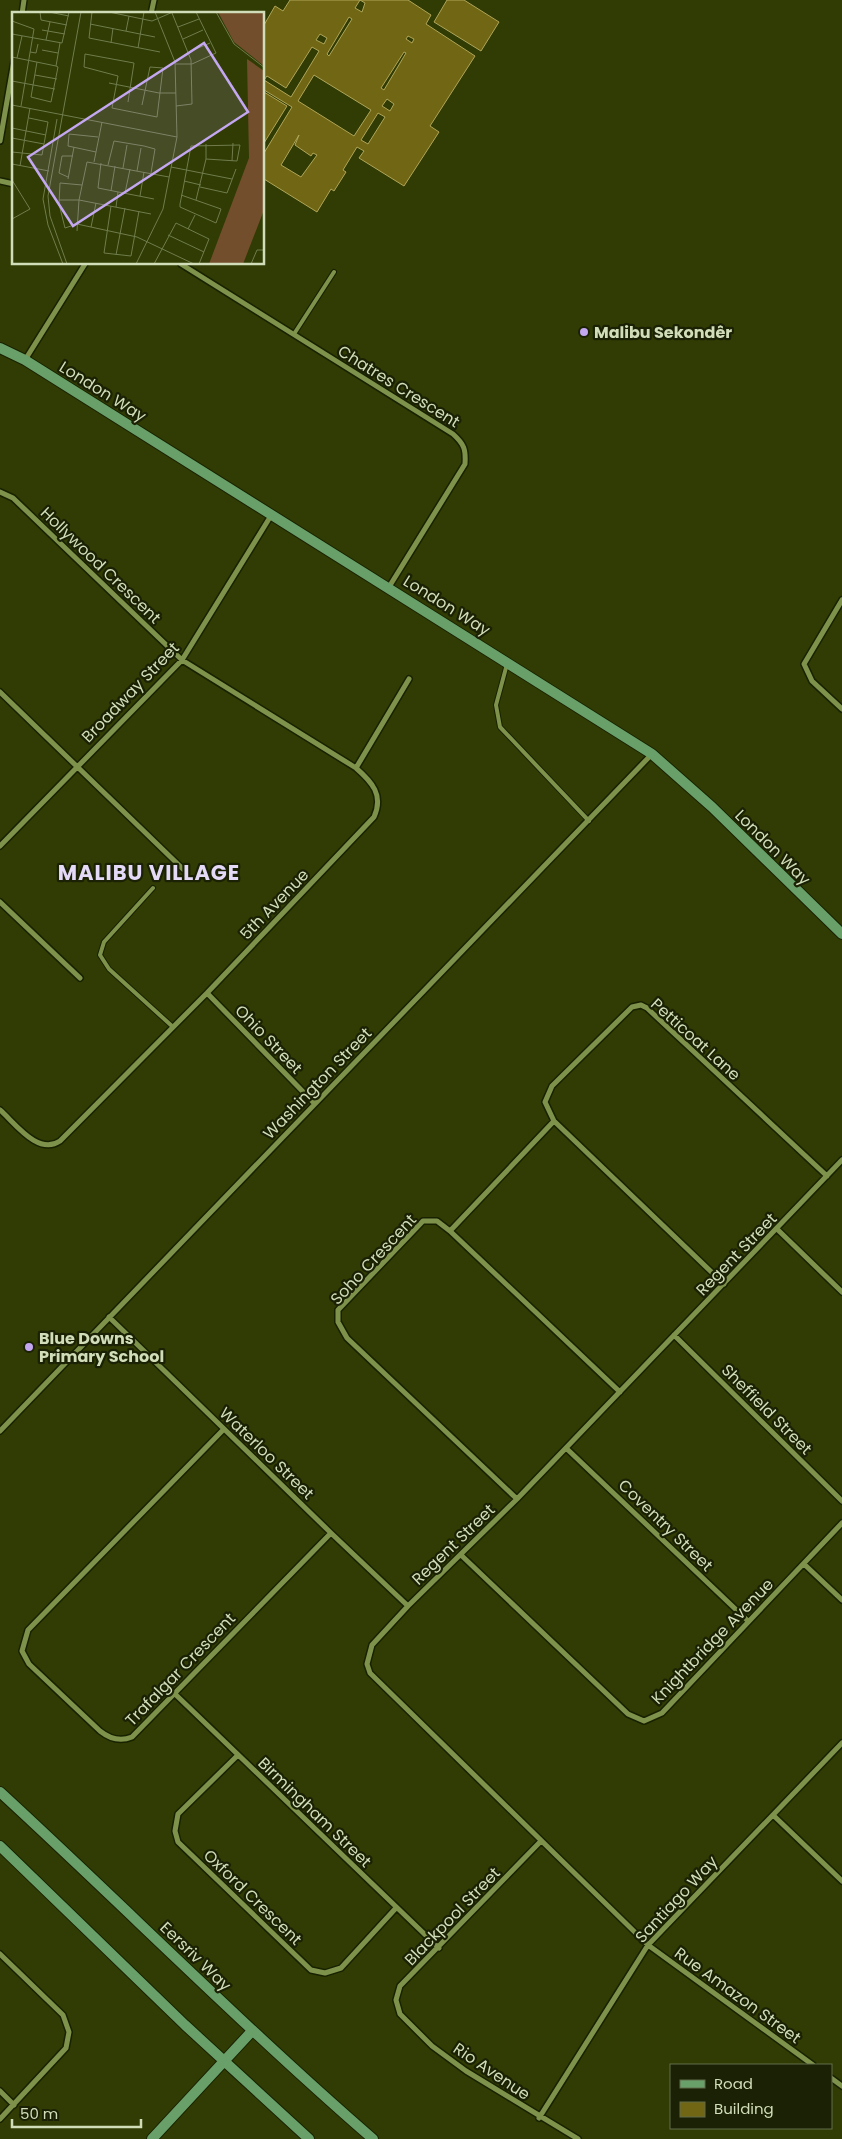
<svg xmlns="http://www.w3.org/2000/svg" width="842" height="2139" font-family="Poppins,sans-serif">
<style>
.building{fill:#706613;stroke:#afa559;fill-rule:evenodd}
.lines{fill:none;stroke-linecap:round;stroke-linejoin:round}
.lane-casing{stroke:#192200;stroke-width:6}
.street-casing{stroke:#192200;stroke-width:8}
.secondary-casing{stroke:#192200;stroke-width:12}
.lane{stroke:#7e924c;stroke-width:4}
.street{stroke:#7e924c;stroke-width:5}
.secondary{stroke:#69a06a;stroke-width:10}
.poi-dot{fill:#c4a7f1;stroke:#1a2104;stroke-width:2}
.labels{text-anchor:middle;stroke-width:4.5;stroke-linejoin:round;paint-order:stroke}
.poi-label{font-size:16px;font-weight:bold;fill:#d1ddb9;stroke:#1a2104;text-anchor:start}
.street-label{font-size:16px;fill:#d1ddb9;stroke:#1a2104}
.district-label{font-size:21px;font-weight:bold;letter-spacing:1px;fill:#e4daf7;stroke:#1a2104}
.inset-road{fill:none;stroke:#707c4c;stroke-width:1}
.view{fill:#c4a7f1;fill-opacity:0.15;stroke:#c4a7f1;stroke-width:2.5}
.inset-edge{fill:none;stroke:#d1ddb9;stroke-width:2.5}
</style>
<rect width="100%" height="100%" fill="#303c03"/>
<path class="building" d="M290 0H360L355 8 362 12 365 3 360 0H408L431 15 426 24 475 56 430 126 439 132 404 186 359 158 364 151 357 147 343 170 346 172 334 191 331 189 317 212 264 179V153L292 107 264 90V25L275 6 283 11ZM349 17 352 19 329 56 327 54ZM320 34 327 38 324 44 316 40ZM408 36 414 39 412 43 406 39ZM312 47 319 51 291 97 264 80 267 76 286 88ZM404 52 406 53 384 90 381 88ZM314 75 371 110 354 136 298 101ZM387 99 394 104 390 111 382 106ZM378 113 385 117 368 144 361 140ZM299 135 295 145 311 156 313 153 317 155 301 177 281 165Z
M447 0H464L499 22 481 51 434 22Z
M264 92 287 106 264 143Z"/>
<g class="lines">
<defs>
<path id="lane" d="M294 334 334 272
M507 664 496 705 500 727 589 821
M153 888 104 942 100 955 109 969 173 1027"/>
<path id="street" d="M22 14 24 0
M151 14 154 0
M0 141 14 61
M0 181 14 184
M181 264 453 434C464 444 466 449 465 464L389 587
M25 360 85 264
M0 492 13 498 182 660 356 768C372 782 384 795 374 817L207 993 60 1141C38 1156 15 1123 0 1110
M842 600 804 664 812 681 842 709
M0 692 186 872
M356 768 409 679
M0 846 182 660 272 514
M0 902 80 978
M207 993 314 1103
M777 1229 842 1292
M450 1231 554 1121
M724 1284 554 1121 545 1102 552 1086 632 1007 641 1005 647 1008 827 1176
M109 1317 331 1533 408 1606
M674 1335 842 1501
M224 1429 28 1630 22 1651 29 1664 100 1731C110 1739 120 1742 132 1737L331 1533
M0 1431 652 754
M566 1448 748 1621
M517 1499 347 1338 338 1322V1310L423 1221H437L450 1231 620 1392
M461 1555 628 1714 644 1721 662 1713 842 1523
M804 1564 842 1600
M174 1693 439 1948
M238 1755 178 1814 175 1831 178 1842 311 1970 325 1973 341 1968 396 1908
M773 1815 842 1881
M541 1841 400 1986 396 2000 400 2014 432 2046 466 2071 578 2139
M0 1954 63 2015 69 2032 66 2048 0 2119
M813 2065 648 1945 370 1673 367 1664 372 1645 408 1606 517 1499 842 1160
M831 2078 842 2086
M0 2091 14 2105
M539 2118 648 1945 842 1743"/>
<path id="secondary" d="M0 348 25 360 652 754 712 807 842 934
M0 1792C125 1907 245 2028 373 2139
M0 1846 185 2025 309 2139
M152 2139 252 2031"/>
</defs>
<use href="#lane" class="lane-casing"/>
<use href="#street" class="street-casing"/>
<use href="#secondary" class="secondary-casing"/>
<use href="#lane" class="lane"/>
<use href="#street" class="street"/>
<use href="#secondary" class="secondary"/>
</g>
<g class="poi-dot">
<circle cx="584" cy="332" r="5"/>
<circle cx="29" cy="1347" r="5"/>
</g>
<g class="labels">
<g class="poi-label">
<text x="594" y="338">Malibu Sekondêr</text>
<text x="39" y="1344">Blue Downs<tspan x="39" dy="18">Primary School</tspan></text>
</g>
<g class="street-label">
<text transform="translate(399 386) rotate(32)" y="6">Chatres Crescent</text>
<text transform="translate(103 391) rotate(32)" y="6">London Way</text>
<text transform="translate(101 565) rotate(44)" y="6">Hollywood Crescent</text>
<text transform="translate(447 605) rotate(32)" y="6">London Way</text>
<text transform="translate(130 692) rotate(-46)" y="6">Broadway Street</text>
<text transform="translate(773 847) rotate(45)" y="6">London Way</text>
<text transform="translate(274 904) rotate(-46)" y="6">5th Avenue</text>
<text transform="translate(269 1039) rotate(46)" y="6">Ohio Street</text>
<text transform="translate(696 1039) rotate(42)" y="6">Petticoat Lane</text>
<text transform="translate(317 1083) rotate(-46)" y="6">Washington Street</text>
<text transform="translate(736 1254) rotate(-46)" y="6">Regent Street</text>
<text transform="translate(373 1259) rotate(-47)" y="6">Soho Crescent</text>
<text transform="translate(767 1409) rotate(45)" y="6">Sheffield Street</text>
<text transform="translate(267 1453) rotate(44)" y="6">Waterloo Street</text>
<text transform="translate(666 1525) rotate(44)" y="6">Coventry Street</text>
<text transform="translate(453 1544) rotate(-44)" y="6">Regent Street</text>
<text transform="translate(712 1641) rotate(-46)" y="6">Knightbridge Avenue</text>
<text transform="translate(180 1669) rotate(-46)" y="6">Trafalgar Crescent</text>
<text transform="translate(315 1812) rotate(44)" y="6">Birmingham Street</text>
<text transform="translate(253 1897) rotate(44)" y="6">Oxford Crescent</text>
<text transform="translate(676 1899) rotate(-47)" y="6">Santiago Way</text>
<text transform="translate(452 1916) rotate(-46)" y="6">Blackpool Street</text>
<text transform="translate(196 1956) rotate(44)" y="6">Eersriv Way</text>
<text transform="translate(738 1995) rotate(36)" y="6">Rue Amazon Street</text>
<text transform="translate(492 2071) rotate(34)" y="6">Rio Avenue</text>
</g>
<g class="district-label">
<text x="149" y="880">MALIBU VILLAGE</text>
</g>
</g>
<g transform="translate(12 12)">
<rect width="252" height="252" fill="#303c03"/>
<path d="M206 0H252V54L222 30ZM235 47 252 59V198L231 252H197L237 146Z" fill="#734e2c"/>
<path class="inset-road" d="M28 0 29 8 55 13M37 0 57 4M80 0 77 26 148 40M97 0 140 9 161 0M204 0 222 32 253 56M160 1 179 48 180 92 164 94M0 9 22 17 9 94M78 12 143 25M166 15 187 7M30 18 53 22M114 19 117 4M0 22 50 31 57 0M171 27 191 18M34 28 38 10M99 31 101 16M126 36 132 0M30 38 46 41M18 40 24 41 26 32M177 40 198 31M0 45 44 54 46 55 39 90 19 85 25 50M5 46 10 24M163 52H180L204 41 184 0M44 54 48 31M23 63 45 67M0 69 43 77M97 71 147 81H164M116 90 122 51 73 42 72 55 106 64 100 96 145 105 151 56 138 55 130 93M0 93 165 125M45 107 31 187 36 213 51 252M0 116 34 123M0 126 32 132M0 140 30 143 36 110 17 106M84 140 56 134 57 122 86 125M220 149 221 131M82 150 90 110M89 151 86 176 142 187M0 152 37 159M96 153 102 129 132 134 143 137 139 161M8 154 18 96M159 155 220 167M111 156 115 133M125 159 129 136M56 165 47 161 50 144H61M56 167 62 135M0 168 18 197 0 207M172 169 189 173M70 173 48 171 47 192 53 216 65 212 125 225 182 252M188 175 215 181 224 157M99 179 103 154M113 181 118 157M169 183 209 197 204 211 168 195V192L171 177 179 134 228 133 225 149 194 147M128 184 132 160M47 188H67L139 202M184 188 194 147V132M99 194 92 241 119 244 127 199M104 195 106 180M79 215 84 191M176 217 183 203M65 219 67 188 75 150 157 165M156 223 192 240M104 243 113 196M55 252 38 204 36 184 69 0M124 252 151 197 165 125 163 50 143 0M142 252 164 211 197 227 187 252M239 252 245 238H253"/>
<path class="view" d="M192 31 236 100 61 214 16 145Z"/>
<rect width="252" height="252" class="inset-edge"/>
</g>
<rect x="670" y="2064" width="162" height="65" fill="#1a2104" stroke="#636c4c"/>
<rect x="680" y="2080" width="25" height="8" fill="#69a06a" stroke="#636c4c"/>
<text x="714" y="2089" font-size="15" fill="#d1ddb9">Road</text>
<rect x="680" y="2102" width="25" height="15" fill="#706613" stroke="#636c4c"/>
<text x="714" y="2114" font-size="15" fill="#d1ddb9">Building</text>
<path d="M12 2119v8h129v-8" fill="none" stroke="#d1ddb9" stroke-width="2.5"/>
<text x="20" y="2119" font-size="15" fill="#d1ddb9" stroke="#1a2104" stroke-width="4" paint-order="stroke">50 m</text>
</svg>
